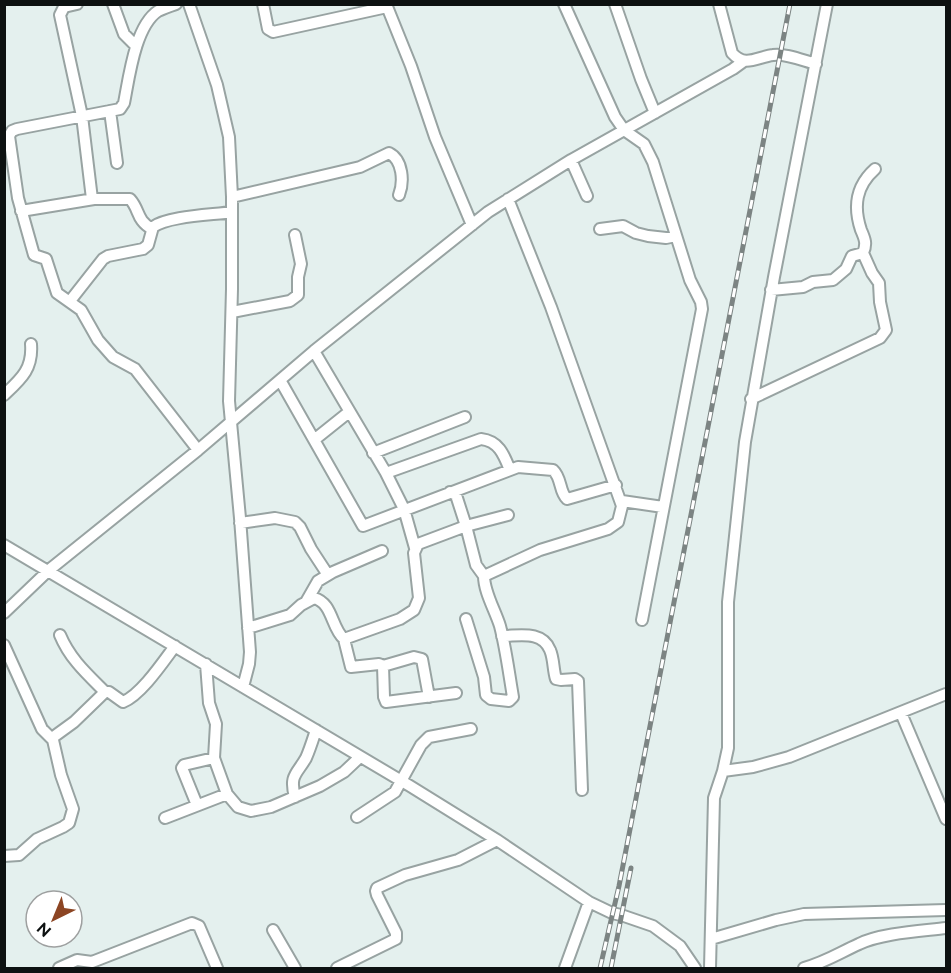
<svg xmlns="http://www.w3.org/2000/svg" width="951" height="973" font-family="Raleway,sans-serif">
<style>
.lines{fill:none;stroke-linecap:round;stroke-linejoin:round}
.minor-casing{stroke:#98a3a2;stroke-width:14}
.minor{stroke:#fff;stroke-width:10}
.rail-casing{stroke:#7c8483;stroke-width:5}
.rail{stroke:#fff;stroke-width:3;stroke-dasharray:9;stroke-linecap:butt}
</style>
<rect width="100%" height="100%" fill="#e4f0ee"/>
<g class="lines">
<defs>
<path id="minor" d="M77 4 64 7 60 15 82 116 92 199
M113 4 124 34 136 46
M176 4C170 6 164 8 158 11 135 26 129 78 124 103L120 109 17 129 12 131 9 136 18 198 34 255 46 259 57 293 81 310 98 340 113 357 135 369 198 450
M189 4 217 85 229 137 232 197V289L229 401 240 518 250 652 249 664 243 687
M263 4 268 29 273 32 387 7
M386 4 411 66 435 137 472 225
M564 4 615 117 624 130 644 144 653 162 690 280 701 302 702 309 642 620
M615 4 641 79 655 113
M719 4 732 53C745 68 757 57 773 55 786 53 804 61 816 64
M110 111 117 163
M571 160 587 196
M232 197 360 167 389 153C403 160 404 182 399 195
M21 211 94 199H130C140 210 136 220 152 229
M600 229 623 226 636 233 648 236 666 238 676 236
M863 253C867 244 865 239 861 230 853 206 856 186 875 169
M70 301 103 259 108 256 143 249 148 245 153 227C168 216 212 215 232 212
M232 312 290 301 298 295V277L301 264 295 235
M314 351 386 473 404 509 415 548
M280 380 363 526 518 467 553 470C562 478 559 492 567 499L616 485
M4 395C21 379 33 369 31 344
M751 399 880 338 886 330 880 302 879 283 872 273 863 253 852 256 846 269 833 280 813 282 803 287 771 290
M314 440 349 412
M373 453 465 417
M386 473 481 439C499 441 504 455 510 470
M450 492 456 495 466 526 476 565 484 576
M622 501 663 507
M240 523 275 518 295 522 300 527 311 549 328 575
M4 545 410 786 497 840 589 902 612 913 621 915 653 926 680 946 695 968
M306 602 318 581 333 572 382 551
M4 613 49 570 198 450 314 351 488 212 571 160 733 69 744 61
M466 619 484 677 486 695 491 699 509 701 513 697C509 674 506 649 500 626 495 610 484 592 484 576L540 550 608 529 618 522 622 506 551 307 508 199
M248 628 290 615 301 605 314 598C333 603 331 628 344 639L400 619 414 610 419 598 414 553 418 544 466 526 508 515
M60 635C70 659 87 674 105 692
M502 636C519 636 542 630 550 650 554 659 553 670 556 679L561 680 575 679 578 681 582 790
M344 639 351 667 379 664 383 666 384 697 386 702 456 693
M4 645 42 729 53 740 61 775 73 809 69 823 63 827 37 839 19 855 4 856
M206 664 209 703 216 724 214 758 227 794 238 807 251 811 271 807 320 786 344 772 360 757
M383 666 414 657 422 659 429 697
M901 713 946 819
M52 738 74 722 105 692H109L123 702C141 695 163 662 175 646
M723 771 753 767 789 757 946 694
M295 797C289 775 297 774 306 758 310 749 313 739 316 730
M197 805 182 768 184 765 214 758
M357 817 395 792 421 745 429 737 471 729
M165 818 227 794
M273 930 295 968
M711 939 776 920 804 914 946 910
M59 968 77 960 92 962 192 923 199 926 217 968
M337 968 396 939V933L377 895 376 891 377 888 405 875 458 860 497 840
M565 968 589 902
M710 968 714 798 723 771 728 748V602L745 442 774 277 827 4
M804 968C826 962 839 953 859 944 881 933 922 931 946 928"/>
</defs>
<use href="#minor" class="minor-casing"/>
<use href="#minor" class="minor"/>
<defs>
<path id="rail" d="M600 968 619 886 790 4
M611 968 631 868"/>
</defs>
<use href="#rail" class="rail-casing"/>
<use href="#rail" class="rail"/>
</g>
<rect width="951" height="973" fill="none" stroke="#0d1111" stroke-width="12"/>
<g transform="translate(54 919) rotate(223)"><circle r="28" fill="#ffffff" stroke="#9ea0a0" stroke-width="1.5"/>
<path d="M0-4.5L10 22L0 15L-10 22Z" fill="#8c4523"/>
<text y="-9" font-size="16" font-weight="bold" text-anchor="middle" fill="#0d1111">N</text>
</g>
</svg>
